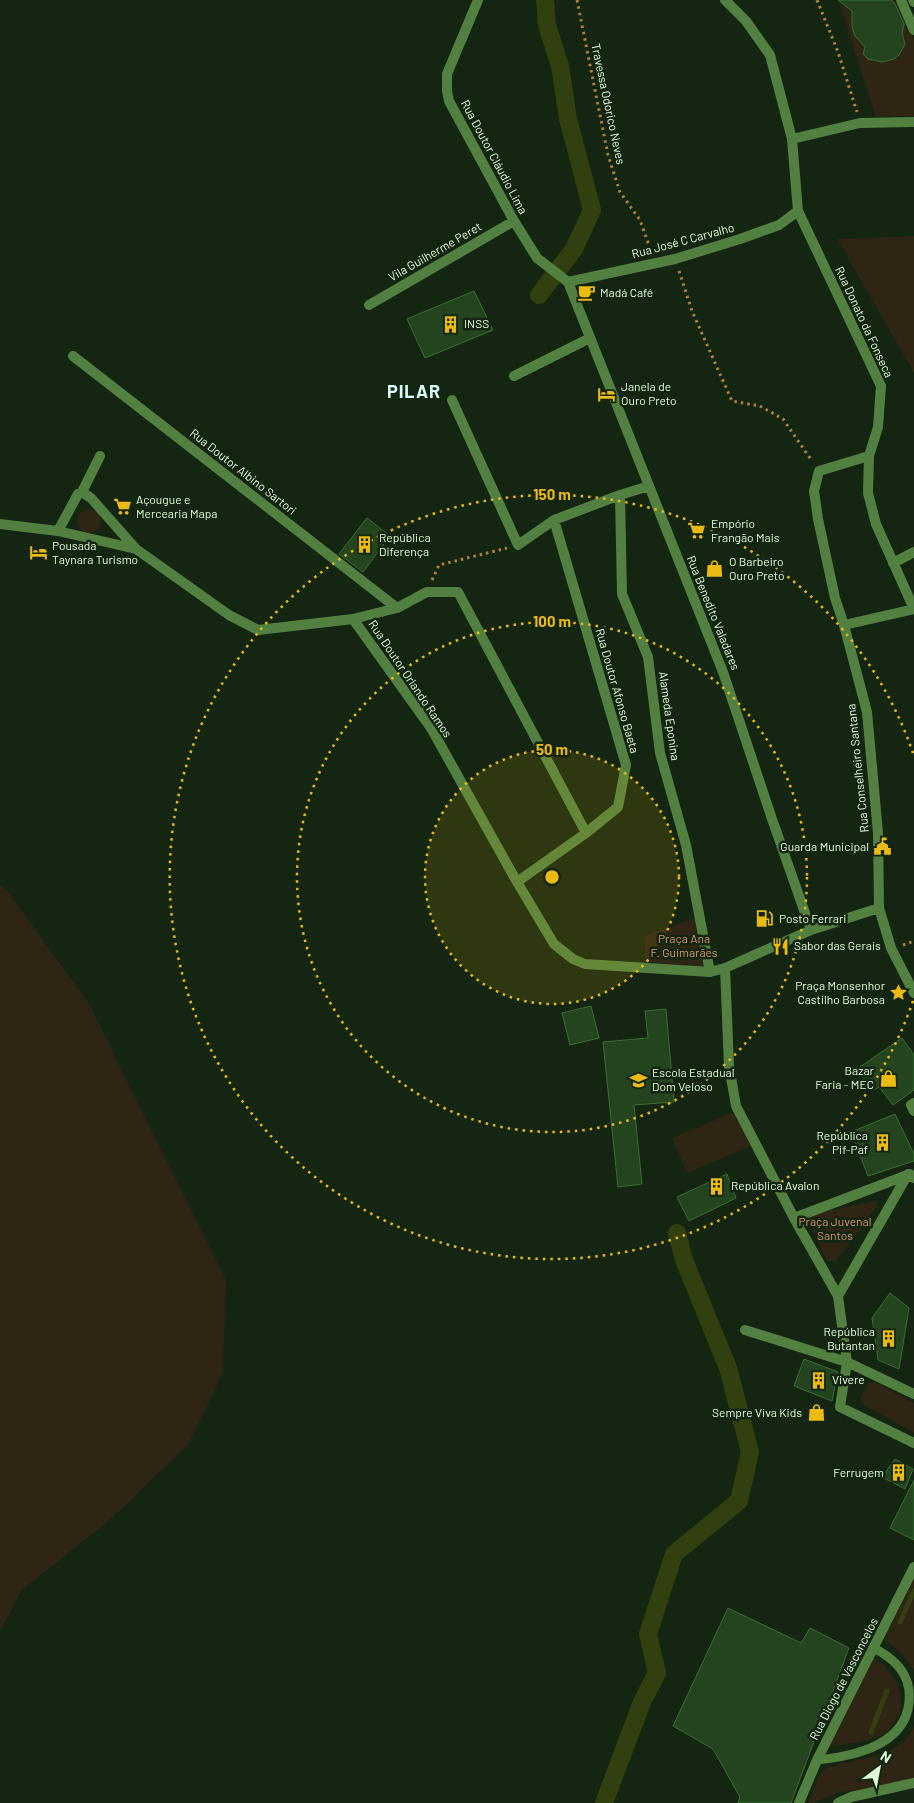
<svg xmlns="http://www.w3.org/2000/svg" width="914" height="1803" font-family="Barlow,sans-serif">
<style>
.green{fill:#2e2514}
.lines{fill:none;stroke-linecap:round;stroke-linejoin:round}
.stream{stroke:#31400e;stroke-width:5}
.canal{stroke:#31400e;stroke-width:18}
.building{fill:#23441e;stroke:#3a6e32}
.path{stroke:#ae8139;stroke-width:3;stroke-dasharray:2.5 4;stroke-linecap:butt}
.service{stroke:#528040;stroke-width:9}
.pedestrian{stroke:#528040;stroke-width:10}
.minor{stroke:#528040;stroke-width:10}
.tertiary{stroke:#528040;stroke-width:10}
.ring{fill:none;stroke:#ecbb13;stroke-width:2.5;stroke-dasharray:2.5 5}
.labels{text-anchor:middle;stroke-width:5;stroke-linejoin:round;paint-order:stroke}
.street-label{font-size:12px;fill:#dffcd7;stroke:#142511}
.poi-label{font-size:12px;fill:#dffcd7;stroke:#142511;text-anchor:start}
.park-label{font-size:12px;fill:#d79769;stroke:#142511}
.district-label{font-size:18px;font-weight:bold;letter-spacing:1px;fill:#d9fbfc;stroke:#142511}
.centre{fill:#ecbb13;stroke:#142511;stroke-width:2.5}
.ring-label{font-size:15px;text-anchor:middle;font-weight:bold;fill:#ecbb13;stroke:#142511;stroke-width:5;stroke-linejoin:round;paint-order:stroke}
</style>
<rect width="100%" height="100%" fill="#142511"/>
<path class="green" d="M838 0H899L914 40V116L876 117Z
M914 236V373L837 239Z
M77 521a12 12 0 1 1 24 0a12 12 0 1 1-24 0Z
M0 885 8 892 88 1002 226 1280 223 1373 188 1445 111 1519 21 1591 0 1632Z
M697 917 706 968 700 971 646 961 644 936Z
M744 1108 758 1143 687 1173 672 1138Z
M876 1201 877 1207 835 1262 827 1261 806 1215Z
M874 1382 914 1403V1433L861 1403 860 1399 868 1383Z
M914 1578V1670C906 1657 898 1648 884 1640Z
M874 1658C903 1676 914 1716 880 1736 866 1743 846 1743 830 1746Z
M914 1726V1778L873 1789 838 1792 815 1803H808C812 1794 815 1782 820 1774 824 1767 833 1766 840 1764 866 1758 904 1754 914 1726Z"/>
<g class="lines">
<path class="stream" d="M900 1622 914 1591
M871 1732 887 1691"/>
<path class="canal" d="M539 295 574 249 592 210 568 119 560 66 547 25 545 0
M604 1803 642 1702 657 1673 648 1634 674 1554 739 1501 750 1452 728 1368 684 1260 677 1233"/>
</g>
<path class="building" d="M838 0H891L895 4 904 24 902 33 905 44 899 55 894 59 882 62 868 59 863 54 865 47 855 36 852 27V11Z
M474 291 493 330 425 358 407 319Z
M367 518 390 536 363 572 339 554Z
M591 1006 599 1038 570 1045 562 1013Z
M666 1009 674 1102 634 1105 642 1184 618 1187 603 1042 648 1038 645 1011Z
M902 1038 914 1055V1090L893 1105 879 1087 872 1091 857 1069Z
M895 1114 914 1154V1161L868 1176 851 1132Z
M727 1174 736 1198 689 1221 677 1197Z
M890 1293 909 1308 899 1369 878 1360 872 1318Z
M804 1359 838 1372 832 1401 794 1386Z
M895 1459 913 1469 905 1489 882 1477Z
M914 1480V1540L890 1528Z
M728 1608 801 1643 810 1628 849 1648 791 1803H738L740 1797 713 1749 673 1726Z"/>
<g class="lines">
<path class="path" d="M577 0 608 155 620 192 640 220 651 251
M817 0 838 52 857 112
M679 271 692 311 732 401 760 406 783 419 812 461
M432 580 439 565 507 548
M903 945 914 941"/>
<path class="service" d="M817 1760C858 1756 914 1743 909 1690 906 1669 892 1658 874 1648"/>
<path class="pedestrian" d="M893 563 914 552
M844 625 914 609"/>
<path class="minor" d="M478 0 447 74V91L449 101 514 221 537 258 568 282 723 672 772 819 811 930
M725 0 746 21 770 55 792 139
M901 0 914 30
M913 0 914 2
M568 282 675 259 740 239 779 225 798 211
M369 305 514 221
M73 356 397 608
M514 376 590 338
M452 400 518 545 554 520 620 495 649 486
M869 456 819 471 814 491 818 519 835 598 844 625 867 712 878 833 879 908 891 948 914 993
M82 492 100 456
M620 495 622 594 648 657 660 753 686 845 710 972
M0 524 58 531 136 549 229 615 258 630 353 619 397 608 427 592H458L586 833
M58 531 78 494 82 492 91 498 136 549
M353 619 431 728 517 882 554 944 573 959 585 964 710 972 725 968 811 930 879 908
M517 882 586 833 618 807 626 765 554 520
M725 968 729 1066 736 1106 794 1218 838 1296 847 1362 745 1330
M914 1103 911 1105 914 1111
M794 1218 910 1174
M838 1296 908 1174 914 1178
M914 1394 847 1362 840 1407 914 1443"/>
<path class="tertiary" d="M914 122 860 123 792 139 798 211 881 386 878 427 869 456 868 493 876 524 914 609
M799 1803 817 1760 914 1567
M838 1803 851 1797 914 1783"/>
</g>
<circle cx="552" cy="877" r="127" fill="#ecbb13" fill-opacity=".12"/>
<g class="ring">
<circle cx="552" cy="877" r="127"/>
<circle cx="552" cy="877" r="255"/>
<path d="M913 1001A382 382 0 1 1 913 753"/>
</g>
<defs>
<symbol id="cafe-bare" viewBox="-9 -9 18 18"><path d="M-5.5-4.5H6V0H3Q3 3.5 0 3.5H-2.5Q-5.5 3.5-5.5 0ZM3-3.2v2h1.7v-2ZM-6 4.5H4V6H-6Z" fill="#ecbb13" stroke="#142511" stroke-width="2.5" paint-order="stroke"/></symbol>
<symbol id="building-bare" viewBox="-9 -9 18 18"><path d="M-4-6H4V6H1V3H-1V6H-4ZM-2.5-4.3h1.7v1.8h-1.7ZM.8-4.3h1.7v1.8H.8ZM-2.5-1h1.7V.8h-1.7ZM.8-1h1.7V.8H.8Z" fill="#ecbb13" stroke="#142511" stroke-width="2.5" paint-order="stroke"/></symbol>
<symbol id="hotel-bare" viewBox="-9 -9 18 18"><path d="M-6-4.5h1.5V1H6V5H4.5V3h-9V5H-6ZM-4 0a1.8 1.8 0 1 1 3.6 0ZM.5 0V-2.5h3Q6-2.5 6 0Z" fill="#ecbb13" stroke="#142511" stroke-width="2.5" paint-order="stroke"/></symbol>
<symbol id="supermarket-bare" viewBox="-9 -9 18 18"><path d="M-6-5.5h2.5l.6 2H6L4.5 2H-2.5L-4.4-4H-6ZM-1.5 3.2a1.3 1.3 0 1 0 .1 0ZM3 3.2a1.3 1.3 0 1 0 .1 0Z" fill="#ecbb13" stroke="#142511" stroke-width="2.5" paint-order="stroke"/></symbol>
<symbol id="shop-bare" viewBox="-9 -9 18 18"><path d="M-5-2.5h2.3a2.7 3.5 0 0 1 5.4 0H5L5.5 6h-11ZM-1.5-2.5h3a1.5 2.3 0 0 0-3 0Z" fill="#ecbb13" stroke="#142511" stroke-width="2.5" paint-order="stroke"/></symbol>
<symbol id="civic-bare" viewBox="-9 -9 18 18"><path d="M-.6-6.5H3V-4.5H.6V-3L4-1V1h2V6H-6V1h2V-1L-.6-3ZM-1.2 2.5V6h2.4V2.5Z" fill="#ecbb13" stroke="#142511" stroke-width="2.5" paint-order="stroke"/></symbol>
<symbol id="fuel-bare" viewBox="-9 -9 18 18"><path d="M-5.5-6h7V0h2V4h1.3V-2.5L3-4.5l.8-.8L6-3V5H2.5V1h-1V6h-7ZM-4.2-4.7v3.2H.2V-4.7Z" fill="#ecbb13" stroke="#142511" stroke-width="2.5" paint-order="stroke"/></symbol>
<symbol id="restaurant-bare" viewBox="-9 -9 18 18"><path d="M-5-6h1v4h1v-4h1v4h1v-4h1v5L-1.5 .5V6h-2V.5L-5-1ZM5-6V6H3V1.5H1.5Q1.5-4 5-6Z" fill="#ecbb13" stroke="#142511" stroke-width="2.5" paint-order="stroke"/></symbol>
<symbol id="sight-bare" viewBox="-9 -9 18 18"><path d="M0-6L1.8-2.2L6-1.7L2.9 1.2L3.7 5.4L0 3.3L-3.7 5.4L-2.9 1.2L-6-1.7L-1.8-2.2Z" fill="#ecbb13" stroke="#142511" stroke-width="2.5" paint-order="stroke"/></symbol>
<symbol id="school-bare" viewBox="-9 -9 18 18"><path d="M0-5L7-2L0 1L-7-2ZM-4 1L0 2.5L4 1V4Q0 6-4 4Z" fill="#ecbb13" stroke="#142511" stroke-width="2.5" paint-order="stroke"/></symbol>
</defs>
<g fill-rule="evenodd">
<use href="#cafe-bare" x="574" y="280" width="25" height="25"/>
<use href="#building-bare" x="438" y="312" width="25" height="25"/>
<use href="#hotel-bare" x="594" y="382" width="25" height="25"/>
<use href="#supermarket-bare" x="110" y="494" width="25" height="25"/>
<use href="#supermarket-bare" x="684" y="518" width="25" height="25"/>
<use href="#building-bare" x="352" y="532" width="25" height="25"/>
<use href="#hotel-bare" x="26" y="540" width="25" height="25"/>
<use href="#shop-bare" x="702" y="556" width="25" height="25"/>
<use href="#civic-bare" x="870" y="834" width="25" height="25"/>
<use href="#fuel-bare" x="752" y="906" width="25" height="25"/>
<use href="#restaurant-bare" x="768" y="934" width="25" height="25"/>
<use href="#sight-bare" x="886" y="980" width="25" height="25"/>
<use href="#shop-bare" x="876" y="1066" width="25" height="25"/>
<use href="#school-bare" x="626" y="1068" width="25" height="25"/>
<use href="#building-bare" x="870" y="1130" width="25" height="25"/>
<use href="#building-bare" x="704" y="1174" width="25" height="25"/>
<use href="#building-bare" x="876" y="1326" width="25" height="25"/>
<use href="#building-bare" x="806" y="1368" width="25" height="25"/>
<use href="#shop-bare" x="804" y="1400" width="25" height="25"/>
<use href="#building-bare" x="886" y="1460" width="25" height="25"/>
</g>
<g class="labels">
<g class="street-label">
<text transform="translate(608 104) rotate(78)" y="4">Travessa Odorico Neves</text>
<text transform="translate(494 157) rotate(62)" y="4">Rua Doutor Cláudio Lima</text>
<text transform="translate(683 241) rotate(-15)" y="4">Rua José C Carvalho</text>
<text transform="translate(435 252) rotate(-30)" y="4">Vila Guilherme Peret</text>
<text transform="translate(864 322) rotate(65)" y="4">Rua Donato da Fonseca</text>
<text transform="translate(243 472) rotate(38)" y="4">Rua Doutor Albino Sartori</text>
<text transform="translate(713 613) rotate(68)" y="4">Rua Benedito Valadares</text>
<text transform="translate(410 679) rotate(56)" y="4">Rua Doutor Orlando Ramos</text>
<text transform="translate(617 691) rotate(74)" y="4">Rua Doutor Afonso Baeta</text>
<text transform="translate(669 716) rotate(82)" y="4">Alameda Eponina</text>
<text transform="translate(858 768) rotate(-96)" y="4">Rua Conselheiro Santana</text>
<text transform="translate(844 1679) rotate(-63)" y="4">Rua Diogo de Vasconcelos</text>
</g>
<g class="poi-label">
<text x="600" y="297">Madá Café</text>
<text x="464" y="328">INSS</text>
<text x="621" y="391">Janela de<tspan x="621" dy="14">Ouro Preto</tspan></text>
<text x="136" y="504">Açougue e<tspan x="136" dy="14">Mercearia Mapa</tspan></text>
<text x="711" y="528">Empório<tspan x="711" dy="14">Frangão Mais</tspan></text>
<text x="379" y="542">República<tspan x="379" dy="14">Diferença</tspan></text>
<text x="52" y="550">Pousada<tspan x="52" dy="14">Taynara Turismo</tspan></text>
<text x="729" y="566">O Barbeiro<tspan x="729" dy="14">Ouro Preto</tspan></text>
<text x="869" y="851" text-anchor="end">Guarda Municipal</text>
<text x="779" y="923">Posto Ferrari</text>
<text x="794" y="950">Sabor das Gerais</text>
<text x="885" y="990" text-anchor="end">Praça Monsenhor<tspan x="885" dy="14">Castilho Barbosa</tspan></text>
<text x="874" y="1075" text-anchor="end">Bazar<tspan x="874" dy="14">Faria - MEC</tspan></text>
<text x="652" y="1077">Escola Estadual<tspan x="652" dy="14">Dom Veloso</tspan></text>
<text x="868" y="1140" text-anchor="end">República<tspan x="868" dy="14">Pif-Paf</tspan></text>
<text x="731" y="1190">República Avalon</text>
<text x="875" y="1336" text-anchor="end">República<tspan x="875" dy="14">Butantan</tspan></text>
<text x="832" y="1384">Vivere</text>
<text x="802" y="1417" text-anchor="end">Sempre Viva Kids</text>
<text x="884" y="1477" text-anchor="end">Ferrugem</text>
</g>
<g class="park-label">
<text x="684" y="943">Praça Ana<tspan x="684" dy="14">F. Guimarães</tspan></text>
<text x="835" y="1226">Praça Juvenal<tspan x="835" dy="14">Santos</tspan></text>
</g>
<g class="district-label">
<text x="414" y="398">PILAR</text>
</g>
</g>
<circle cx="552" cy="877" r="8" class="centre"/>
<g class="ring-label">
<text x="552" y="500">150 m</text>
<text x="552" y="627">100 m</text>
<text x="552" y="755">50 m</text>
</g>
<g transform="translate(879 1768) rotate(32)" stroke="#142511" stroke-width="4" paint-order="stroke">
<path d="M0-4L9 19L0 12L-9 19Z" fill="#dffcd7"/>
<text y="-8" font-size="14" font-weight="bold" text-anchor="middle" fill="#dffcd7">N</text>
</g>
</svg>
